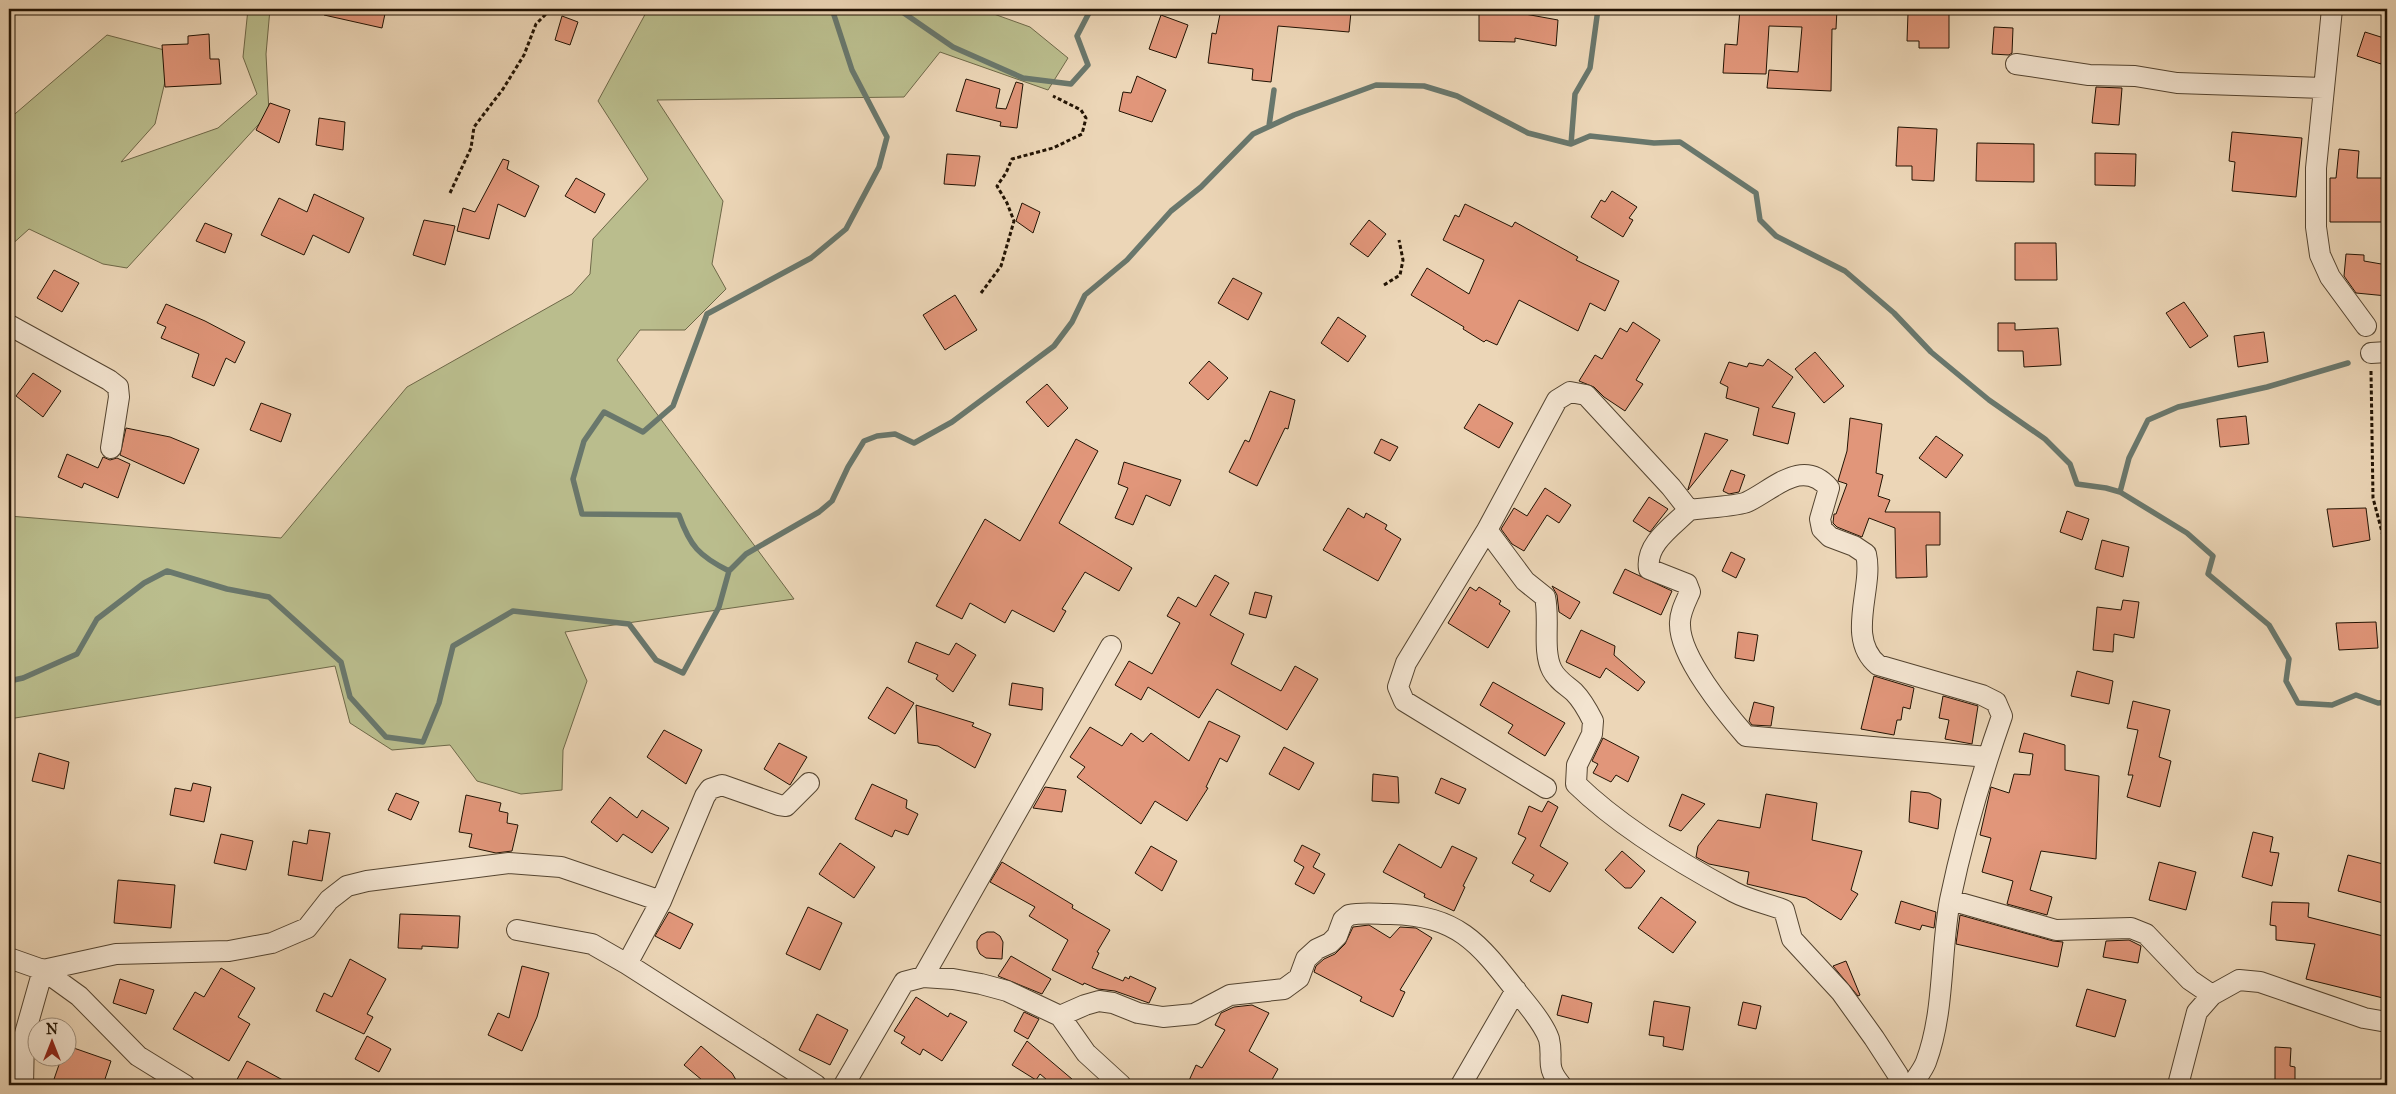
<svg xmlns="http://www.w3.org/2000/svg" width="2396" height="1094" font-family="'IM FELL Great Primer',serif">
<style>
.green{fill:#babd8d;stroke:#6e6848}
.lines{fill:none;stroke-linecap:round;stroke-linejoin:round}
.stream{stroke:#69776c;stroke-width:5.5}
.building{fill:#e1967a;stroke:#221303}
.minor-casing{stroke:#544430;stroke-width:22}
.path{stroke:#221303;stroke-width:3;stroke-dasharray:4 2.5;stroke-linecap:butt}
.minor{stroke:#f3e4d0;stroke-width:20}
</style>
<rect width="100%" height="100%" fill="#ecd6b7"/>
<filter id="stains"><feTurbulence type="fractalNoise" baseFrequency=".004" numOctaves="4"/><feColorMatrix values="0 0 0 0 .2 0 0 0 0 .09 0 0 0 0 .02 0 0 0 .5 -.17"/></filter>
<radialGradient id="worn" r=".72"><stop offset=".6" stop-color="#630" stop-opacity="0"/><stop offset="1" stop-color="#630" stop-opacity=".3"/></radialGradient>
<path class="green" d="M248 9H270L266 54 269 113 127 268 103 264 29 229 9 247V119L107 35 172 52 155 124 121 162 218 128 257 94 243 57Z
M648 9H980L1030 27 1068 58 1048 90 940 52 904 97 657 100 723 201 712 264 726 289 685 330H640L617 360 794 599 565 632 587 681 563 750 562 790 521 794 477 781 450 745 392 750 350 723 335 666 9 719V516L281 538 407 387 572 294 590 274 593 239 648 179 598 101Z"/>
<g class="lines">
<path class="stream" d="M898 9 953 47 1023 78 1071 84 1088 65 1077 36 1091 9
M1269 126 1274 90
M1571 144 1590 136 1654 143 1680 142 1756 193 1760 220 1776 236 1845 271 1894 313 1931 352 1989 400 2045 439 2070 464 2077 484 2106 488 2120 492 2187 533 2213 556 2208 574 2269 625 2289 659 2286 681 2298 703 2332 705 2356 695 2378 703 2387 702
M2120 492 2129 458 2148 420 2178 407 2267 387 2348 363
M729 571C699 556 690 546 679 515L582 514 573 479 584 441 604 412 643 432 673 406 707 314 811 258 846 229 879 167 887 137 852 70 832 9
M9 681 23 678 77 654 97 619 144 583 167 571 227 589 269 597 341 662 350 697 386 737 423 742 439 703 453 646 513 611 629 624 656 660 683 673 719 607 729 571 746 554 819 512 832 501 848 467 864 441 877 436 895 434 914 443 952 422 1054 346 1072 322 1085 295 1127 260 1171 211 1201 187 1253 134 1294 115 1376 85 1424 86 1457 96 1528 133 1571 144 1575 94 1590 68 1598 9"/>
</g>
<path class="building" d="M325 9H386L382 28 324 15Z
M1221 9H1308L1351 12 1349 32 1278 26 1271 82 1252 80 1253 69 1208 63 1212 33 1216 34Z
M1740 9H1837L1836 29H1832L1831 91 1767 88 1769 70 1798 72 1802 27 1769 26 1766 74 1723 73 1725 44 1737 45Z
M1919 9H1949V48H1919V41H1907L1908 13H1919Z
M1479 12 1525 14 1558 20 1556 46 1515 38V42L1479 41Z
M1161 15 1188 25 1176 58 1149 49Z
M562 16 578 22 570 45 555 40Z
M1994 27 2013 28 2012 53 2009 55 1992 54Z
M2365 32 2387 39V59L2383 57 2381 64 2357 56Z
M209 34 210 59H219L221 84 165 87 162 45 188 44V36Z
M1137 76 1166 90 1152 122 1119 111 1123 92 1131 93Z
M966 79 1000 89 996 108 1006 109 1016 82 1023 84 1017 128 1000 126 1001 122 956 111Z
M2096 87 2122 88 2119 125 2092 123Z
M270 103 290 110 279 143 256 130Z
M319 118 345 122 343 150 316 145Z
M1898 127 1937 129 1934 181 1912 180V166H1896Z
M2232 132 2302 138 2296 197 2232 191 2235 162 2229 161Z
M1977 143 2034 144V182L1976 181Z
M2339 149 2359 151 2357 178H2387V222H2330V178H2336Z
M2095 153 2136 154 2135 186 2095 185Z
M947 154 980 156 975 186 944 184Z
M503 159 509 161 507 169 539 186 525 217 498 204 489 239 457 231 463 208 475 212Z
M576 178 605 194 595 213 565 196Z
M1612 191 1637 207 1629 218 1633 220 1623 237 1591 217 1601 200 1605 202Z
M314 194 364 218 349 253 313 235 304 255 261 235 279 198 307 212Z
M1022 203 1040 212 1033 233 1016 221Z
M1465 204 1512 227 1515 222 1578 257 1576 260 1619 281 1605 311 1590 303 1578 331 1519 300 1497 345 1486 340 1484 342 1463 329 1464 327 1411 295 1427 268 1469 294 1484 260 1443 240 1455 215 1459 217Z
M424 220 455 226 445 265 413 255Z
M1369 220 1386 234 1368 257 1350 244Z
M205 223 232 234 225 253 196 241Z
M2015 243H2056L2057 280H2015Z
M2346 254 2364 255V261L2387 265V296L2356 293 2344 276Z
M54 270 79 283 62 312 37 298Z
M1233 278 1262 293 1248 320 1218 303Z
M955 295 977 330 945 350 923 315Z
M2184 302 2208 336 2190 348 2166 313Z
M166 304 205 321 245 342 235 363 226 358 214 386 192 377 199 354 161 338 166 327 157 323Z
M1338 317 1366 336 1348 362 1321 343Z
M1633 322 1660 340 1636 380 1643 384 1625 411 1604 397 1594 387 1579 381 1595 355 1602 359 1620 328 1627 332Z
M1998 323H2015V330L2058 328 2061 365 2024 367 2023 351H1998Z
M2264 332 2268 362 2238 367 2234 336Z
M1815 352 1844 386 1824 403 1795 369Z
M1768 359 1793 377 1772 407 1795 413 1788 444 1753 435 1759 408 1726 398 1728 387 1720 383 1729 362 1747 367 1749 363 1763 366Z
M1209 361 1228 378 1208 400 1189 383Z
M33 373 61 391 43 417 16 396Z
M1047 384 1068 408 1048 427 1026 402Z
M1270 391 1295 400 1288 429 1285 428 1257 486 1229 472 1245 440 1249 442Z
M261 403 291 414 281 442 250 430Z
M1479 404 1513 423 1499 448 1464 428Z
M2246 416 2249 444 2220 447 2217 419Z
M1850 418 1882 424 1876 473 1883 475 1878 496 1890 500 1885 512H1940V545H1926L1927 577 1896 578 1895 528 1869 518 1862 537 1837 527 1833 523 1834 514H1836L1847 484 1838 481 1847 451Z
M126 428 170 437 199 449 184 484 120 455Z
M1705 433 1728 440 1688 490V489Z
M1936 436 1963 455 1946 478 1919 458Z
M1076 439 1098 451 1059 523 1132 568 1119 591 1085 572 1062 609 1066 611 1054 632 1012 610 1005 623 970 603 962 619 936 606 985 519 1020 541Z
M1381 439 1398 447 1390 461 1374 453Z
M67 454 98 468 103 457 110 460 117 458 130 464 118 498 84 483 82 488 58 477Z
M1124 462 1181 480 1170 506 1146 495 1133 525 1115 518 1128 488 1118 484Z
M1731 470 1745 475 1739 492 1729 494 1723 491Z
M1545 488 1571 505 1559 523 1547 515 1524 551 1512 544 1501 529 1514 508 1527 516Z
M1649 497 1668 509 1650 532 1633 521Z
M1348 508 1364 518 1366 513 1387 525 1385 529 1401 539 1378 581 1323 550Z
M2366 508 2370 540 2333 547 2327 509Z
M2067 511 2089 519 2082 540 2060 532Z
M2102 540 2129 547 2123 577 2095 569Z
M1731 552 1745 559 1736 578 1722 571Z
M1625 569 1672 591 1661 615 1613 593Z
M1215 575 1229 583 1210 615 1244 634 1231 664 1281 691 1295 666 1318 679 1287 730 1217 689 1199 718 1148 687 1141 700 1115 685 1129 661 1152 674 1180 623 1167 616 1178 597 1196 607Z
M1552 586 1580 602 1570 619 1559 612 1557 595Z
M1470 587 1476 591 1479 587 1501 601 1499 604 1510 611 1488 648 1448 623Z
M1255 592 1272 596 1266 618 1249 614Z
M2123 600 2139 602 2134 638 2114 634 2113 652 2093 650 2097 607 2121 610Z
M2376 622 2378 648 2339 650 2336 623Z
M1581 630 1615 646 1614 655 1645 682 1638 691 1606 668 1600 678 1566 662Z
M1738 632 1758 635 1754 661 1735 658Z
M916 642 949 655 956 643 976 655 953 692 936 679 938 675 908 662Z
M2077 671 2113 681 2109 704 2071 696Z
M1874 676 1914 688 1910 709 1903 707 1901 720H1897L1894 735 1861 729Z
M1493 682 1565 723 1545 756 1508 733 1513 725 1480 705Z
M1012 683 1043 688 1042 710 1009 705Z
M887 687 914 703 895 734 868 718Z
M1943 696 1978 706 1972 744 1945 739 1949 720 1939 718Z
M2133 701 2170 710 2159 757 2171 761 2160 807 2127 797 2133 775H2128L2138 730 2127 728Z
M1754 702 1774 707 1771 726 1752 725 1749 721Z
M916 705 974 723 972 726 991 734 975 768 938 746 918 743Z
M1209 721 1240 736 1227 762 1220 758 1206 787 1208 788 1187 821 1155 801 1141 824 1077 777 1085 767 1070 757 1090 727 1122 746 1131 733 1143 742 1151 733 1189 761Z
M664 730 702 750 686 784 647 757Z
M2024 733 2065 745V770L2099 776 2096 859 2041 851 2030 890 2052 897 2047 915 2007 904 2013 881 1982 872 1991 838 1980 835 1991 787 2009 793 2014 774 2030 775 2033 754 2019 752Z
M1603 738 1639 757 1628 782 1616 775 1611 782 1593 773 1598 764 1592 761Z
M779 743 807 757 790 785 764 769Z
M1284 747 1314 763 1299 790 1269 774Z
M39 753 69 762 64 789 32 781Z
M1373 774 1398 777 1399 803 1372 801Z
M1441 778 1466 789 1459 804 1435 793Z
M193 783 211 787 204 822 170 815 175 788 191 791Z
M872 784 907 800 906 808 918 814 908 835 895 830 892 837 855 819Z
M1045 787 1066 790 1062 812 1033 808Z
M1911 791 1929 793 1941 799 1938 829 1909 822Z
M396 793 419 802 411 820 388 810Z
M1682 794 1705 804 1681 831 1669 826Z
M1766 794 1817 803 1812 840 1862 851 1851 890 1858 894 1841 920 1806 898 1747 884 1749 872 1709 864 1696 857 1698 846 1718 820 1760 828Z
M466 795 501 803 499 811 508 813 507 823 518 825 512 851 496 853 469 847 472 834 459 832Z
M610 797 637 818 642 810 669 828 652 853 623 834 617 842 591 822Z
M1548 801 1558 807 1540 846 1568 863 1550 892 1530 881 1534 875 1512 863 1526 838 1518 834 1529 806 1542 812Z
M309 830 330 833 322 881 288 875 293 841 307 844Z
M2253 832 2273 837 2270 852 2279 853 2272 886 2242 877Z
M221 834 253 841 246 870 214 863Z
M840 843 875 867 854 898 819 874Z
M1399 844 1441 868 1452 846 1477 858 1463 886 1465 887 1454 911 1424 897 1425 894 1383 872Z
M1302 845 1320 854 1313 867 1325 874 1314 894 1295 884 1304 867 1294 861Z
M1151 846 1177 861 1162 891 1135 873Z
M1622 851 1645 871 1631 888H1625L1605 870Z
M2348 855 2387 865V890L2383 903 2338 891Z
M1002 862 1073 905 1072 908 1110 930 1097 952 1099 953 1092 968 1123 981 1125 977 1129 979 1130 976 1156 988 1149 1003 1115 991 1098 989 1084 983 1083 985 1052 970 1068 940 1029 916 1035 907 990 882Z
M2159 862 2196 872 2186 910 2149 900Z
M118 880 175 885 171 928 114 923Z
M1661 897 1696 922 1673 953 1638 928Z
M1901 901 1936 912 1934 928 1922 925 1920 930 1895 923Z
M2272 902 2309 903 2308 917 2387 937V999L2306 979 2315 944 2276 940V926L2270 925Z
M808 907 842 923 820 970 786 954Z
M669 912 693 924 680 949 655 936Z
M400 914 460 916 458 948 422 946V949L398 948Z
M1960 915 2053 941 2063 942 2058 967 1956 944Z
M1369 925 1390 938 1400 927 1416 928 1432 938 1400 990 1405 992 1393 1017 1360 1001 1362 997 1314 972 1316 966 1324 959 1335 954 1345 944 1353 927Z
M987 932H994L1000 936 1003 942 1002 959 986 958 980 954 977 948V941L981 935Z
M2129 940 2141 946 2138 963 2103 957 2106 941Z
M1011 956 1051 979 1042 994 998 976Z
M350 959 386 979 367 1014 373 1017 364 1034 316 1011 324 993 332 997Z
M1846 961 1860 995 1858 996 1833 966Z
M522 966 549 973 537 1017 522 1051 488 1035 498 1013 509 1018Z
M221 968 255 988 238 1017 250 1024 229 1061 173 1029 195 992 204 997Z
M120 979 154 990 146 1014 113 1003Z
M2087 989 2126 1000 2115 1037 2076 1026Z
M1562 995 1592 1003 1588 1023 1557 1015Z
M916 997 948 1017 950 1013 967 1022 942 1061 923 1049 920 1055 901 1043 905 1037 894 1031Z
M1654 1001 1690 1007 1683 1050 1663 1046 1664 1037 1649 1035Z
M1743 1002 1761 1006 1756 1029 1738 1025Z
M1252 1005 1269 1013 1249 1051 1278 1069 1269 1085H1187L1196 1065 1202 1068 1225 1030 1215 1025 1221 1013 1234 1007Z
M1024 1012 1039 1019 1028 1039 1014 1031Z
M817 1014 848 1030 830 1065 799 1050Z
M367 1036 391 1049 379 1072 355 1059Z
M1027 1041 1079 1085H1053L1040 1074 1036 1080 1012 1065Z
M68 1046 111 1061 103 1085H52L62 1056H68Z
M701 1046 732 1073 739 1085H708L684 1065Z
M2275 1047 2291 1048 2290 1066 2295 1067V1085H2275Z
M247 1061 255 1065 292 1085H234Z"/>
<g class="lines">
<defs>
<path id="minor" d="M2332 9 2316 168V227L2320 255 2330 277 2366 326
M2016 64 2089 75 2135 76 2177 83 2323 88
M9 325 109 380 118 387 119 397 111 448
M2371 353 2387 352
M1689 510C1673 526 1645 544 1649 569L1687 584 1690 592C1686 601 1679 614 1680 625 1680 657 1725 712 1746 736L1988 757
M1487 530 1525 581 1545 597C1550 619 1542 651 1552 670 1557 680 1566 685 1574 692 1582 700 1588 711 1593 721L1592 734 1577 765 1576 784C1618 825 1682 864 1734 892 1749 900 1768 904 1784 910L1792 939 1841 992 1874 1038 1898 1075 1901 1085
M1546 788 1404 701 1398 687 1406 663 1487 530 1557 400 1570 392 1586 395 1671 487 1689 510C1701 508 1739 506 1747 502 1773 490 1802 457 1829 488L1820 519 1822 529 1830 537 1854 546 1866 554C1874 588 1845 638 1878 665L1982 695 1996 702 2002 716C1981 776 1963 838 1950 900 1940 953 1945 1011 1926 1062 1923 1070 1916 1078 1912 1085
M1950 900 2056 930 2131 928 2146 934 2190 980 2212 995
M517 930 592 944 627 964 816 1085
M9 958 43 970 79 996 138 1056 185 1085
M627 964 661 901 705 796 710 789 722 785 779 805 786 806 809 783
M923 977 1111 646
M1060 1016 1085 1005 1099 1001 1113 1003 1138 1013 1163 1017 1194 1014 1230 995 1284 989 1299 978 1306 959 1317 949 1330 943 1337 936 1343 920 1349 915C1362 912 1377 914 1391 914 1458 916 1478 942 1517 992 1527 1004 1544 1024 1549 1039 1554 1060 1544 1065 1561 1085
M23 1085 24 1037 43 970 116 954 229 951 272 943 307 928 329 900 347 886 367 881 509 863 561 867 661 901
M844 1085 904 982 923 977 953 979 981 984 1007 991 1060 1016 1086 1053 1121 1085
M1461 1085 1516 990
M2178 1085 2197 1012 2212 995 2239 980 2260 982 2364 1018 2387 1022"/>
</defs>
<use href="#minor" class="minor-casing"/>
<path class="path" d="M450 193 471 148 474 127 503 89 524 55 536 24 551 9
M1384 285 1400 275 1403 260 1399 240
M981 293 1001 266 1014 221 1007 203 997 186 1006 173 1012 159 1053 148 1082 134 1086 118 1081 110 1053 96
M2371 371 2373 498 2387 551"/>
<use href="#minor" class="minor"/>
</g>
<rect width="2396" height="1094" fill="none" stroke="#ecd6b7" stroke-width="30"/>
<rect x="10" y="10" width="2376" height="1074" fill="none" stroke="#221303" stroke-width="2.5"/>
<rect x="15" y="15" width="2366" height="1064" fill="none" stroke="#221303"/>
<g transform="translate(52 1042)"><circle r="24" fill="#f3e4d0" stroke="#9f907e"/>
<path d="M0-4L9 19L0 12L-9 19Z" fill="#8f2418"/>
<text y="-8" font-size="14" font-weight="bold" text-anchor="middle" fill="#221303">N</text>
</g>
<rect width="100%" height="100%" filter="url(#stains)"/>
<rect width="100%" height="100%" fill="url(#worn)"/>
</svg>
